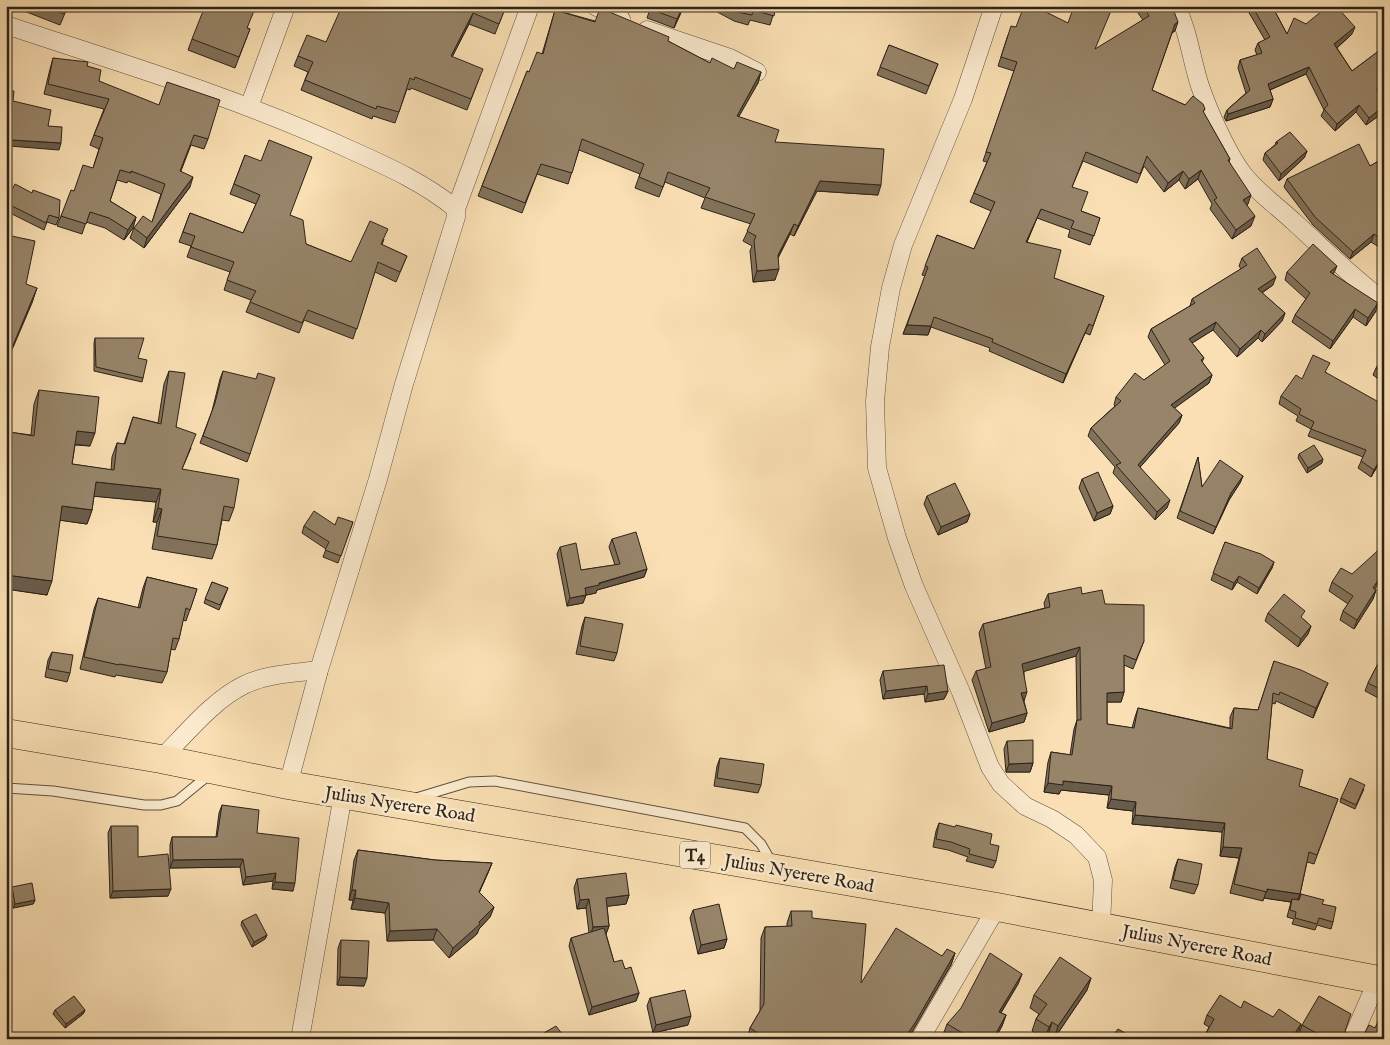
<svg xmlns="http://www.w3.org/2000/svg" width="1390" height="1045" font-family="'IM FELL English',serif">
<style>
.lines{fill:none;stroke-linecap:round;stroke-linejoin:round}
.lane-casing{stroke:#605140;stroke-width:11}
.street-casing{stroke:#605140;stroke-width:19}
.highway-casing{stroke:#2d2219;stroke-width:29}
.lane{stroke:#fbeace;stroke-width:9}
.street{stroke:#fbeace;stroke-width:18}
.highway{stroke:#f9dfb3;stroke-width:28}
.wall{fill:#82725a;stroke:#2d2219}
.shaded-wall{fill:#6a5c4a;stroke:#2d2219}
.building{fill:#978469;stroke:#2d2219}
.labels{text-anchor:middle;stroke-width:5;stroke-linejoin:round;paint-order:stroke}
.shield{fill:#fbeace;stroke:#6b5e4f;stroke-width:1}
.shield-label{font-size:16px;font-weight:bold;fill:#2d2219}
.street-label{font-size:18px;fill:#2d2219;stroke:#fbeace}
</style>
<rect width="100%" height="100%" fill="#f9dfb3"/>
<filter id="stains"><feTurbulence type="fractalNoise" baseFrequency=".004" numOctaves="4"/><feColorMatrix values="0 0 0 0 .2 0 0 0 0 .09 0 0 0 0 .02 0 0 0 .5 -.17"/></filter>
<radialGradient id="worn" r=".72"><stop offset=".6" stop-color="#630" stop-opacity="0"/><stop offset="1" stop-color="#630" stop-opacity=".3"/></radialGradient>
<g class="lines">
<defs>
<path id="lane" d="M6 788 53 791 144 805H161L177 801 210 774
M416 798 469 782 495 781 745 828 761 844 772 863"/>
<path id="street" d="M595 6 621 19
M994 6 963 99 903 245 891 288 880 347 875 401 877 468 897 538 914 586 961 692 990 767 1001 784 1025 806 1052 819 1076 835 1097 857 1103 880 1101 926
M1176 6C1189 32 1191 59 1200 86 1209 112 1227 153 1243 174 1258 193 1276 205 1293 221 1323 248 1351 277 1384 301
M6 25C123 64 242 99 353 151 389 167 426 184 456 209V217L404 384 378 479 319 670 288 785
M647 30 730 58 757 72
M249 107 286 6
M456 209 530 6
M161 759C185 735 213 700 244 685 266 674 295 673 319 670
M300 1039 343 795
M920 1039 997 907
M1352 1039 1378 979"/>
<path id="highway" d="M6 733 161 759 288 785 997 907 1384 981"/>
</defs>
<use href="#lane" class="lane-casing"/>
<use href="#street" class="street-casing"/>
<use href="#highway" class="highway-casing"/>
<use href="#lane" class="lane"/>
<use href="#street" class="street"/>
<use href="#highway" class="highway"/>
</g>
<path class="wall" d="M26 6H68L60 25 24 11Z
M506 6 495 34 469 24 452 57 479 79 467 110 411 88 410 90 407 89 395 123 373 116 372 119 301 90 308 72 294 66 298 56 326 42Z
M651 6H684L674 28 647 18Z
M706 6H776L770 25 750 20 748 25 734 21Z
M1133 6H1172L1175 31 1172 33 1152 90 1185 105 1205 109 1203 112 1230 159 1229 162 1248 204 1247 205 1251 226 1232 239 1210 209 1212 204 1198 179 1185 189 1179 180 1164 192 1144 166 1137 183 1083 161 1072 187 1081 211 1100 218 1090 245 1068 237 1070 230 1037 218 1027 242 1054 278 1104 296 1090 335 1085 333 1063 383 989 351 990 348 931 327 928 335 903 334 925 276 922 275 937 235 974 249 991 211 970 202 987 162 983 161 1014 71 998 66 1008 35 1096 49 1143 20Z
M1245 6H1272L1287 34 1306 24 1352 34 1337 48 1352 71 1384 47V89L1380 92 1384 97V112L1366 125 1356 112 1335 131 1321 116 1324 110 1306 74 1270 90 1273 99 1270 107 1226 121 1224 117 1227 110 1246 93 1238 68 1240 60 1257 55 1255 50 1258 43 1265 40Z
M555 10 668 41 710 63 734 69 761 72 758 83 738 117 775 142 878 195 817 191 794 236 790 234 778 258 775 280 753 282 750 251 752 246 743 241 751 224 701 208 705 198 665 182 659 197 635 188 640 174 579 150 568 184 537 174 522 213 478 196 527 71 529 72 542 54Z
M248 28 250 29 235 68 188 50 192 39Z
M889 45 938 64 926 94 877 75Z
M53 58 87 66 99 81 208 139 204 149 191 145 181 171 190 187 144 248 130 238 134 228 152 222 161 194 128 181 127 183 117 180 110 201 136 217 133 228 124 240 105 228 86 222 82 234 57 226 61 216 74 191 93 168 99 149 90 145 104 109 44 94 50 69Z
M1276 142 1307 151 1304 158 1279 181 1263 160 1265 153 1275 145Z
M245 155 290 215 306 244 351 262 384 239 382 245 407 256 396 282 375 272 353 339 304 320 299 333 246 312 251 300 224 290 230 272 187 257 191 246 179 242 190 213 243 233 256 204 230 194Z
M1384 158V250L1371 242 1350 259 1313 225 1284 187 1287 179 1370 166Z
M6 200 59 218 56 225 47 222 44 230 6 211Z
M1242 258 1273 285 1262 293 1285 313 1282 321 1262 342 1258 338 1237 357 1213 330 1192 343 1204 358 1202 362 1212 375 1209 383 1174 408 1182 415 1179 423 1140 467 1167 508 1155 520 1113 473 1115 467 1088 436 1091 428 1115 406 1114 405 1116 397 1144 380 1165 365 1148 337 1151 329 1190 306 1192 299 1241 269 1239 266Z
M1287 272 1334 273 1333 274 1376 311 1366 326 1353 317 1330 349 1292 322 1295 315 1306 299 1285 280Z
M95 338 138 358 143 378 142 382 94 371V343Z
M1384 358V383L1373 375 1376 368Z
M169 371 176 427 191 448 182 469 234 508 229 521 222 520 217 545 212 559 152 549 157 522H153L156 502 94 496 92 510 87 524 60 520 47 595 6 589V441L9 432 31 435 34 404 39 390 90 446 75 445 72 464 111 470 112 457 117 443 124 444 133 417 158 423 164 384Z
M223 371 250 454 247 462 200 443 212 411 220 379Z
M1326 372 1384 455 1371 477 1358 468 1363 457 1308 436 1311 429 1296 421 1298 416 1279 404 1281 396 1302 379Z
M1299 454 1322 463 1307 473 1298 458Z
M1198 457 1202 487 1243 476 1240 483 1229 500 1213 534 1177 518Z
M1082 479 1113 506 1110 514 1094 521 1079 488Z
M927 496 970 514 967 522 938 535 924 504Z
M353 522 338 563 323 557 326 549 302 533 304 526 335 525Z
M612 539 647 569 644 577 597 590 596 593 586 595 583 603 567 606 557 554 560 547 581 570 615 565 609 547Z
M1225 542 1274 562 1272 568 1257 594 1237 582 1232 590 1211 580Z
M1352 574 1376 590 1373 599 1354 629 1340 620 1343 611 1348 604 1329 591 1332 582Z
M147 577 197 589 186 621 183 620 179 639 175 650 171 649 167 672 162 683 116 675 115 677 80 669 94 609 98 598 138 608 143 588Z
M212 582 228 588 219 610 204 603Z
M1048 594H1082L1105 604 1144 641 1133 669 1124 665V692L1121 702H1107V724L1132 728 1135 717 1138 708 1230 728V717L1234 708 1258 710 1274 661 1324 692 1313 718 1276 701 1275 704 1272 703 1267 759 1299 786 1338 799 1314 864 1307 862 1300 894 1298 900H1299L1301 894 1322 904 1333 922 1331 929 1317 925 1315 930 1292 924 1294 919 1287 917 1291 902 1264 898 1263 901 1230 893 1239 858 1220 856 1222 832 1132 824 1133 811 1107 808 1109 795 1061 790 1059 794 1044 792 1048 762 1051 752 1070 755 1074 729 1077 720 1076 656 1024 671V701L1027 713 1024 722 989 732 972 680 976 671 986 669 979 633 983 624 1045 608 1044 603Z
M1268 613 1303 619 1311 626 1308 634 1298 647 1265 621Z
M585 617 617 653 614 661 576 654 582 626Z
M52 652 70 673 67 682 45 677 48 660Z
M1384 652V701L1365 691 1368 683Z
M883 671 948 691 944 699 925 702 924 694 883 699 880 680Z
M1007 741 1033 763 1030 772H1006L1004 749Z
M720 758 761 785 758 793 714 786 717 766Z
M1364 789 1355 809 1340 802 1341 798Z
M222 805 257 833 293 891 272 889 273 881 243 885 240 867 170 868V845L172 837H216L219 813Z
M939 823 990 844 996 861 993 868 966 861 968 857 948 850 933 847 936 831Z
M111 826 138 857 168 896 110 898 108 833Z
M358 850 435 860 492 863 479 893 494 907 490 917 479 929 477 934 449 958 433 940 387 941 385 913 351 909 353 900H349L354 860Z
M1178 859 1198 885 1194 894 1170 888 1175 867Z
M577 879 629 895 626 904 607 906 609 926 606 934 614 962 625 969 639 993 636 1001 589 1015 569 946 571 938 589 933 586 908 577 909 574 888Z
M12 887 35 900 33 904 13 908 10 891Z
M693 910 727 939 724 948 698 954 690 918Z
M791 911 812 918 861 983 942 956 955 953 951 965 907 1039H747L750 1028 760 1011 761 938 765 927H787V923Z
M242 921 267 935 265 939 252 947 241 925Z
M341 940 364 986 337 985 338 948Z
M1022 974 1018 984 1001 1013 1006 1015 1002 1026 995 1039H949L943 1035 947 1024Z
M1091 978 1087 990 1054 1039 1048 1035 1045 1039H1044L1032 1031 1036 1019 1039 1014 1030 1008 1034 995Z
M650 998 688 1025 653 1033 647 1006Z
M1241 1008 1298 1034 1294 1039H1203L1209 1027 1204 1024 1207 1015Z
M55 1010H85L83 1014 65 1028 53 1014Z
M1302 1025 1345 1031 1351 1039H1308L1299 1034Z
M542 1034 566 1039H541Z"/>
<path class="shaded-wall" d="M683 6H684L674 28 677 19Z
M473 13 469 24 447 67 451 56Z
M1178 22 1175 31 1171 33 1175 24Z
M1355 27 1352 34 1332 52 1334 44Z
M1309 67 1306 74 1265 92 1268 84Z
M761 72 758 83 733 127 737 116Z
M1384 84V89L1375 96 1377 89Z
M1273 99 1270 107 1226 121 1228 114Z
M1359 105 1356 112 1335 131 1337 124Z
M1384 106V112L1366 125 1369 118Z
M12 140 61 143 59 150 9 146Z
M1307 151 1304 158 1279 181 1281 174Z
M1201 170 1198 179 1185 189 1189 179Z
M1183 171 1179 180 1164 192 1168 183Z
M193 177 190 187 144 248 147 238Z
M820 181 881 185 878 195 817 191 794 236 798 226Z
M1251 195 1248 204 1240 209 1243 200Z
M1041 209 1037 218 1023 251 1026 242Z
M1255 216 1251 226 1232 239 1236 230Z
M136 217 133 228 124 240 128 230Z
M794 224 790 234 774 266 778 255Z
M1374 234 1371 242 1350 259 1353 252Z
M1337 266 1334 273 1327 280 1330 272Z
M779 269 775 280 753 282 757 271Z
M1276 277 1273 285 1255 297 1258 289Z
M37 288 32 303 6 364V362Z
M1378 303 1376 311 1366 326 1368 318Z
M1355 309 1353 317 1330 349 1333 341Z
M1285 313 1282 321 1262 342 1265 334Z
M1216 322 1213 330 1186 347 1189 339Z
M1089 324 1085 333 1063 383 1066 374Z
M907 325 931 326 928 335 903 334Z
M1261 330 1258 338 1237 357 1240 349Z
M1212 375 1209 383 1168 413 1171 405Z
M1182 415 1179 423 1135 473 1138 465Z
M77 431 95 433 90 446 72 444Z
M1384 453V455L1371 477 1374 470Z
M1323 459 1322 463 1307 473 1308 468Z
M1243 476 1240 483 1229 500 1213 534 1231 493Z
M96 482 161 489 156 502 91 496Z
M1170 500 1167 508 1155 520 1157 512Z
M62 506 92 510 87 524 58 520Z
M1113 506 1110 514 1094 521 1097 513Z
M158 508 162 509 157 522H153Z
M970 514 967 522 938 535 941 527Z
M1274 562 1272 568 1257 594 1259 588Z
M647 569 644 577 597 590 596 593 582 596 585 588Z
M1384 571V574L1370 597 1373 588Z
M6 575 52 581 47 595 6 589Z
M1239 576 1237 582 1232 590 1234 583Z
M1376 590 1373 599 1354 629 1357 620Z
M586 595 583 603 567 606 570 598Z
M1311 626 1308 634 1298 647 1301 639Z
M1080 647 1076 656 1019 673 1022 664Z
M1328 683 1324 692 1313 718 1316 708Z
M927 686 924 694 883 699 886 691Z
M948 691 944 699 925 702 928 694Z
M1027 692 1024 701 1021 693Z
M1124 692 1121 702H1104L1107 693Z
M1027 713 1024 722 989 732 992 723Z
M1033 763 1030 772H1006L1009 764Z
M1063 781 1112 786 1109 795 1061 790 1059 794 1044 792 1048 783Z
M1111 799 1136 802 1133 811 1107 808Z
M1135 815 1225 823 1222 832 1132 824Z
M1223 847 1242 848 1239 858 1220 856Z
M243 859 240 867 170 868 173 860Z
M492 863 488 873 475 902 479 892Z
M276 873 273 881 243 885 246 877Z
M275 882 295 883 293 891 272 889Z
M171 889 168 896 110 898 113 891Z
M1267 889 1300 894 1296 903 1292 899 1291 902 1264 898Z
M352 890H356L353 900H349Z
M629 895 626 904 603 907 606 898Z
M355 898 389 903 385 913 351 909Z
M589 899 586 908 577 909 580 900Z
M35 900 33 904 13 908 15 904Z
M494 907 490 917 479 929 477 934 449 958 453 948Z
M609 926 606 934 590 936 593 927Z
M437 929 433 940 387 941 390 931Z
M267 935 265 939 252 947 254 942Z
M727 939 724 948 698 954 701 945Z
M955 953 951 965 911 1034 907 1039H904Z
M1022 974 1018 984 995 1022 999 1012Z
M340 977 367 978 364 986 337 985Z
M1091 978 1087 990 1054 1039 1058 1026Z
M639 993 636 1001 589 1015 592 1007Z
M85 1010 83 1014 65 1028 66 1024Z
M1006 1015 1002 1026 995 1039H993Z
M691 1016 688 1025 653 1033 656 1025Z
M1052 1022 1048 1035 1045 1039 1049 1027Z
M1301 1024 1298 1034 1294 1039H1291Z"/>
<path class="building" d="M44 6H67L64 14Z
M205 6H256L247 28 250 29 239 57 192 39Z
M342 6H506L499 24 473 13 451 56 483 69 471 99 415 77 414 80 410 78 399 112 377 106 376 109 305 80 313 62 298 56 307 35 326 42Z
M651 6H683L677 19 650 9Z
M727 6H776L774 16 753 10 752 15 737 12Z
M1024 6H1034L1068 23 1074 6H1113L1095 49 1149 16 1143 6H1172L1178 22 1175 24 1152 90 1185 105 1193 96 1203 104 1205 109 1203 111 1230 159 1228 160 1251 195 1243 200 1255 216 1236 230 1214 200 1217 198 1201 170 1189 179 1183 171 1168 183 1147 156 1140 174 1086 152 1072 187 1088 192 1081 211 1100 218 1094 236 1071 228 1074 221 1041 209 1026 242 1061 250 1054 278 1104 296 1093 326 1089 324 1066 374 992 342 993 339 934 317 931 326 907 325 928 267 925 266 937 235 974 249 995 202 974 193 991 153 986 152 1017 62 1001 57 1011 26 1016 27Z
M1252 6H1272L1287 34 1294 18 1306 24 1328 6H1336L1355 27 1334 44 1352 71 1384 47V84L1377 89 1384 97V106L1369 118 1359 105 1337 124 1324 109 1328 105 1309 67 1268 84 1273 99 1228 114 1227 110 1250 90 1240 60 1262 53 1258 43 1270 37Z
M600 8 669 37 668 41 710 63 712 58 734 69 737 62 761 72 737 116 779 130 775 142 884 149 881 185 820 181 798 226 794 224 778 255 779 269 757 271 754 241 756 236 747 231 755 214 705 197 710 188 668 172 663 187 639 177 644 164 582 139 572 173 541 164 525 203 482 186 527 71 529 72 537 52 543 54 555 10 595 22Z
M889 45 938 64 929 86 880 67Z
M53 58 88 62 87 66 101 70 99 81 159 105 167 82 220 100 208 139 194 135 180 171 193 177 147 238 134 228 143 216 152 222 165 184 131 171V173L120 170 110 201 136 217 128 230 109 218 90 212 86 224 61 216 71 190 74 191 83 165 93 168 103 138 94 135 109 99 48 84Z
M6 90 14 91 13 101 51 110 48 126 62 127 61 143 12 140 8 173 6 172Z
M1290 132 1307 151 1281 174 1265 153 1278 143 1276 142Z
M269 140 312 157 290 215 303 220 306 244 351 262 370 221 388 229 381 244 407 256 400 272 378 262 357 329 308 310 302 323 250 302 256 291 227 280 234 262 191 247 195 236 183 232 190 213 243 233 260 195 234 184 245 155 261 161Z
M1359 144 1370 166 1384 158V241L1374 234 1353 252 1315 217 1287 179Z
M15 184 32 193 33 190 60 200 59 218 49 215 46 223 6 203V200Z
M6 217H7V235L35 241 26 284 37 288 6 362Z
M1313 244 1337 266 1330 272 1378 303 1368 318 1355 309 1333 341 1295 315 1310 293 1287 272Z
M1257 248 1276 277 1258 289 1285 313 1265 334 1261 330 1240 349 1216 322 1189 339 1204 358 1201 360 1212 375 1171 405 1182 415 1138 465 1170 500 1157 512 1116 465 1121 463 1091 428 1121 401 1116 397 1135 373 1144 380 1170 361 1151 329 1195 303 1192 299 1247 265 1242 258Z
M95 338H144L138 358 147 360 143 378 96 367Z
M1313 355 1330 363 1325 372 1384 405V453L1374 470 1361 461 1366 450 1311 429 1314 422 1299 414 1301 409 1281 396 1296 375 1302 379Z
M1384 358V374L1376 368Z
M169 371 185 373 176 427 196 434 182 469 239 479 234 508 224 506 217 545 157 536 162 509 158 508 161 489 96 482 92 510 62 506 52 581 6 575V454L9 432 34 436 39 390 99 397 95 433 77 431 72 464 114 470 117 443 125 444 133 417 161 424Z
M223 371 256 379 258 373 275 378 250 454 203 436 215 403Z
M1314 445 1323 459 1308 468 1299 454Z
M1198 457 1202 487 1220 460 1243 476 1231 493 1216 527 1180 511Z
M1098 472 1113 506 1097 513 1082 479Z
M955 483 970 514 941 527 927 496Z
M314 511 335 525 338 517 353 522 341 556 325 550 329 542 304 526Z
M636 532 647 569 599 583V585L585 588 586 595 570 598 560 547 576 543 581 570 620 564 612 539Z
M1225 542 1261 554 1274 562 1259 588 1239 576 1234 583 1213 573Z
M1384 545V571L1373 588 1376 590 1357 620 1343 611 1353 596 1332 582 1341 568 1352 574Z
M147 577 197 589 190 610 186 608 179 639 173 638 167 672 119 664V665L84 657 98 598 140 608Z
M212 582 228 588 220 605 205 599Z
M1081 587 1082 594 1102 590 1105 604 1144 605V641L1136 660 1124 655V692L1107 693V724L1134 728 1138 708 1232 729 1234 708 1258 710 1274 661 1301 670 1328 683 1316 708 1280 692 1279 695 1273 693 1267 759 1303 770 1299 786 1338 799 1317 855 1309 852 1300 894 1267 889V892L1234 884 1242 848 1223 847 1225 823 1135 815 1136 802 1111 799 1112 786 1063 781V785L1048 783 1051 752 1072 755 1077 720H1081L1080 647 1022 664 1027 692 1021 693 1027 713 992 723 976 671 991 667 983 624 1050 607 1048 594Z
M1284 594 1305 611 1301 617 1311 626 1301 639 1268 613Z
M585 617 623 624 617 653 580 646Z
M52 652 73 655 70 673 48 669Z
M1384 652V691L1368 683Z
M944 665 948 691 928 694 927 686 886 691 883 671Z
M1033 740V763L1009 764 1007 741Z
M720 758 764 764 761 785 717 778Z
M1350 778 1365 785 1356 805 1341 798Z
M222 805 259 810 257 833 299 838 295 883 275 882 276 873 246 877 243 859 173 860 172 837H217Z
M939 823 955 827 956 825 992 834 990 844 999 846 996 861 969 854 970 849 951 842 936 839Z
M111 826H138V857L168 854 171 889 113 891Z
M358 850 435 860 492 863 479 892 494 907 479 922 480 924 453 948 437 929 390 931 389 903 355 898 356 890H352Z
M1178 859 1202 864 1198 885 1173 880Z
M626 873 629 895 606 898 609 926 593 927 589 899 580 900 577 879Z
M32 883 35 900 15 904 12 887Z
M1301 894 1324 900 1322 904 1336 907 1333 922 1319 918 1317 924 1295 918 1296 912 1290 910 1292 899 1299 900Z
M719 904 727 939 701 945 693 910Z
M791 911H812V918L866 924 861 983 896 928 942 956 947 949 955 953 915 1023 904 1039H767L750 1028 764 1004 765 927 792 926Z
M256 914 267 935 254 942 242 921Z
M604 928 614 962 622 960 625 969 631 967 639 993 592 1007 571 938Z
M341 940 369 941 367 978 340 977Z
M990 953 1022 974 999 1012 1006 1015 993 1039H973L947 1024 961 1008Z
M1060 957 1091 978 1058 1026 1052 1022 1049 1027 1036 1019 1047 1004 1034 995Z
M685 990 691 1016 656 1025 650 998Z
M1220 995 1241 1008 1244 1001 1273 1017 1279 1009 1301 1024 1291 1039H1203L1214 1019 1207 1015Z
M74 996 85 1010 66 1024 55 1010Z
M1319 996 1351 1014 1345 1031 1351 1039H1327L1302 1025Z
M1380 1017 1384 1019V1039H1359L1362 1038 1369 1025 1375 1028Z
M556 1026 566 1039H545L542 1034Z
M1118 1029 1136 1039H1110Z"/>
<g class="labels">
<rect class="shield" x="680" y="841.5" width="30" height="27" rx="4"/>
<g class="shield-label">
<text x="695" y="861">T4</text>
</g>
<g class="street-label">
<text transform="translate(400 804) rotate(9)" y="6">Julius Nyerere Road</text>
<text transform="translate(799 873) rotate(10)" y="6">Julius Nyerere Road</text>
<text transform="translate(1197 945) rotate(11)" y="6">Julius Nyerere Road</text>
</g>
</g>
<rect width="1390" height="1045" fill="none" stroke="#f9dfb3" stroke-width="25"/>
<rect x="8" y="8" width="1375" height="1030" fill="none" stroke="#2d2219" stroke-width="2.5"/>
<rect x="12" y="12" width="1365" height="1020" fill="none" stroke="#2d2219"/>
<rect width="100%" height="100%" filter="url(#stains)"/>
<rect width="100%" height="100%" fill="url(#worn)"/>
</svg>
